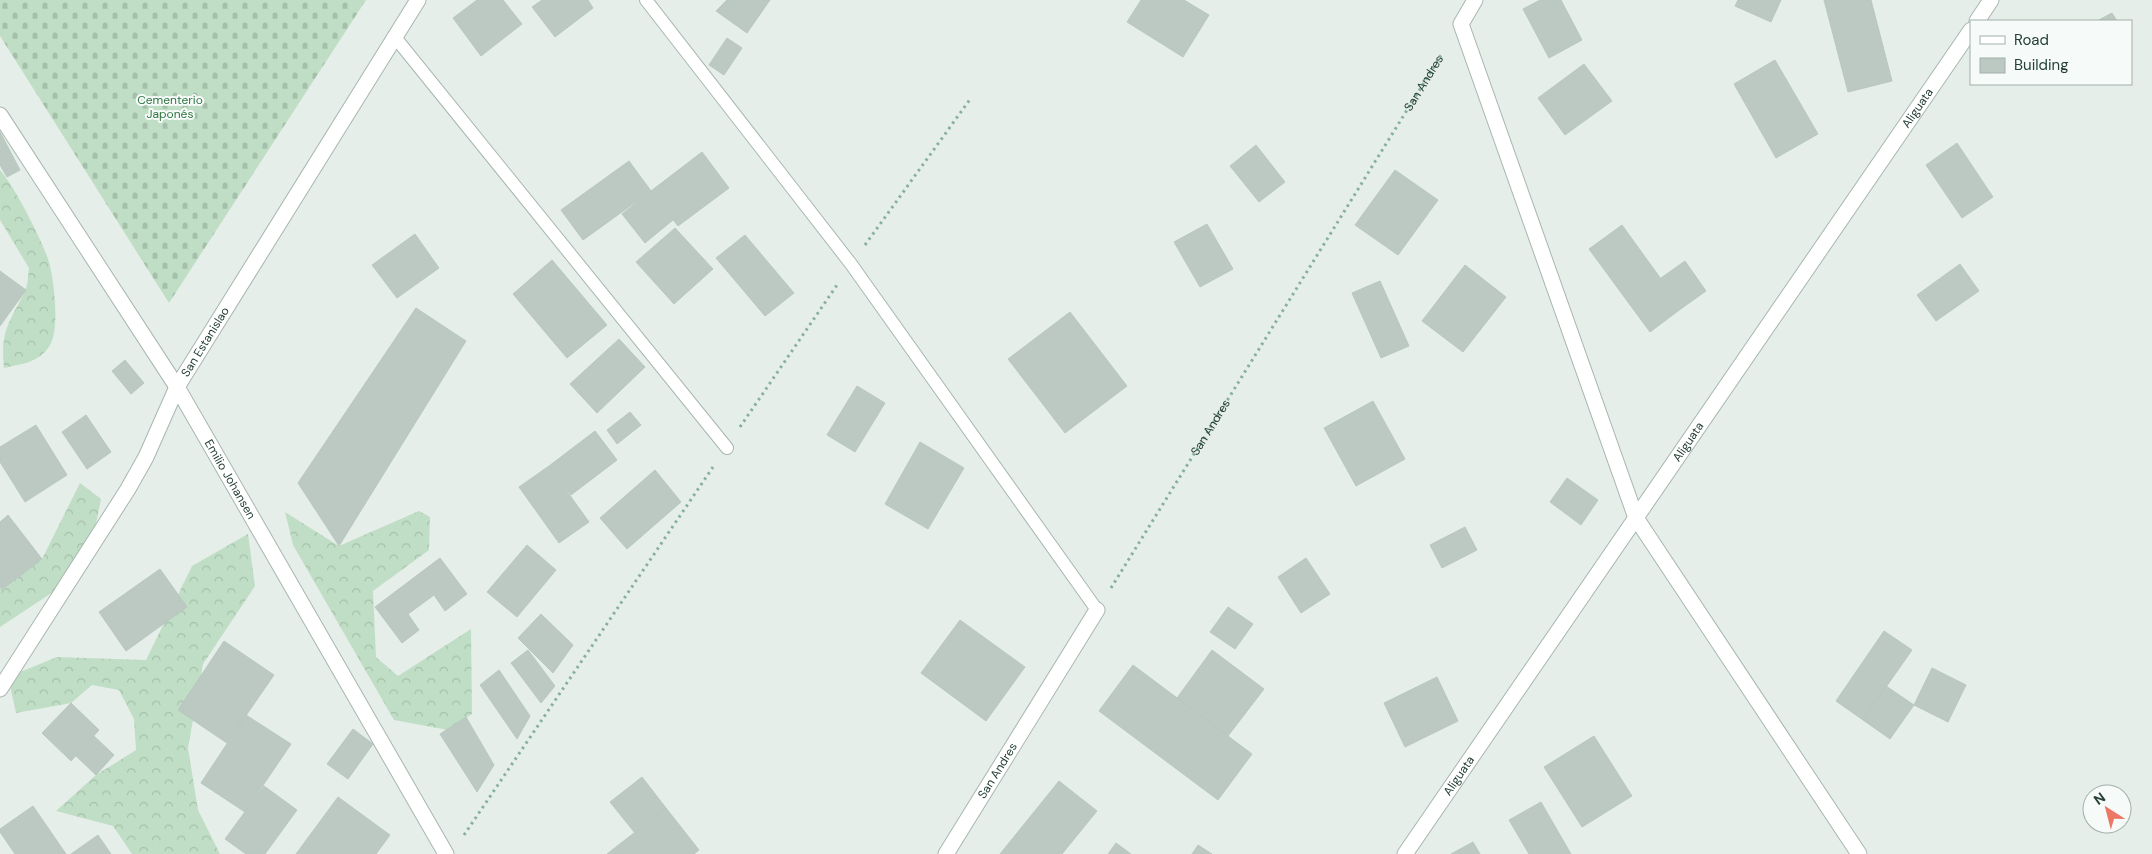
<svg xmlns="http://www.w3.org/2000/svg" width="2152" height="854" font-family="'DM Sans',sans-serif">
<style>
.forest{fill:url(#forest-crowns)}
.cemetery{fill:url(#cemetery-stones)}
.building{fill:#bbc9c2;stroke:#b8c8c0}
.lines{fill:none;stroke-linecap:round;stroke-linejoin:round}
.lane-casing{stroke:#a8b6b0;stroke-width:14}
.street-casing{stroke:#a8b6b0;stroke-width:17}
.path{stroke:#87b09f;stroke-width:3;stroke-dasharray:2.5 4;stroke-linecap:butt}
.lane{stroke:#fff;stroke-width:12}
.street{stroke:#fff;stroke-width:15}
.labels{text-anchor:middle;stroke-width:4;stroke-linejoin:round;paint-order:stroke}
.street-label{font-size:12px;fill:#254036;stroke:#f6faf8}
.park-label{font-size:12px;fill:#307643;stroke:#f6faf8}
</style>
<defs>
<pattern id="forest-crowns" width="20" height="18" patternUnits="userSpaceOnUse" patternTransform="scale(1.25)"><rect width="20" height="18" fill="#c0dec5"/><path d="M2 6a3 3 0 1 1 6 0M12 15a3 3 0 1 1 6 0" fill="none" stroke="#a5c0aa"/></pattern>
<pattern id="cemetery-stones" width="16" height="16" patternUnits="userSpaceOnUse" patternTransform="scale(1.25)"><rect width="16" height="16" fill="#c0dec5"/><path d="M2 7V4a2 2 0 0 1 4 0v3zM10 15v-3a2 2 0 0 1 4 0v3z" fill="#a5c0aa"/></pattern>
</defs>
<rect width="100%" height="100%" fill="#e6eee9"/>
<path class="forest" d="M0 170C14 185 43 242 49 262 54 280 60 329 50 345 40 362 23 364 4 368 0 330 10 322 25 291 28 285 28 275 29 268L0 220Z
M80 483 101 499 92 543 53 592 0 627V589L3 590 42 559Z
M419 511 430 517 429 550 373 591 376 657 398 676 471 629 472 714 448 730 394 720 293 545 285 512 339 546Z
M248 534 255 586 203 664 188 748 198 810 220 854H132L113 826 56 811 96 775 136 750 134 719 119 690 92 685 71 703 16 713 8 677 57 657 146 660 192 566Z"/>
<path class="cemetery" d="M0 0H366L169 303 0 36Z"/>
<path class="building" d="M477 0H503L522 24 481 56 453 18Z
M542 0H588L593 8 555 37 532 7Z
M727 0H770L747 33 716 11Z
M1141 0H1184L1209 15 1183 57 1127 22Z
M1540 0H1561L1582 40 1549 58 1523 9Z
M1738 0H1781L1771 22 1735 6Z
M1824 0H1871L1892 81 1848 92Z
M2112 13 2117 21H2097Z
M727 38 742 48 724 75 709 65Z
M1775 60 1818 134 1776 158 1734 84Z
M1584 64 1612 101 1565 135 1538 98Z
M0 132 20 170 7 177 0 165Z
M1957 143 1993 197 1962 218 1926 165Z
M1256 145 1285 182 1259 202 1230 166Z
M702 152 729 188 678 226 651 191Z
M629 161 651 191 583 240 561 210Z
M1395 170 1438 200 1398 255 1355 225Z
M651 191 673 220 645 243 622 214Z
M1207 224 1233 269 1200 287 1174 242Z
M1622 225 1682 308 1650 332 1589 249Z
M675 228 713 269 674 304 636 262Z
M415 234 439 268 397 298 372 265Z
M745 235 794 293 765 316 716 258Z
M552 260 607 325 567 358 513 294Z
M1685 261 1706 291 1682 308 1661 278Z
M1960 264 1979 291 1936 321 1917 295Z
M1465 265 1506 297 1463 352 1422 321Z
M0 271 26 290 0 326Z
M1380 281 1409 346 1381 358 1352 293Z
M416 308 466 341 339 546 298 483Z
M1070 312 1127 386 1065 433 1008 359Z
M619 339 645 367 597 413 570 384Z
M125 360 144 383 131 394 112 371Z
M857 386 885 403 855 452 827 435Z
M1373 401 1405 459 1356 486 1324 428Z
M630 412 641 425 617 444 607 430Z
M86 415 111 452 87 469 62 432Z
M36 425 67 475 25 502 0 462V447Z
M595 431 617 460 571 495 549 466Z
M920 442 964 468 928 529 885 504Z
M549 466 589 522 559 543 519 487Z
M655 470 681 502 627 549 600 518Z
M1567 478 1598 500 1581 525 1550 502Z
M8 515 42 559 2 590 0 587V522Z
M1465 527 1477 550 1442 568 1430 545Z
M527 545 556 570 517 617 487 592Z
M440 558 467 594 445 611 434 595 408 614 419 630 402 643 375 607Z
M1306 558 1330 594 1301 613 1278 577Z
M160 569 187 607 126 651 99 612Z
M1228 607 1253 624 1235 649 1210 632Z
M541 614 573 645 553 673 518 638Z
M960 620 1025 667 986 721 921 673Z
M1884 631 1912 650 1863 720 1836 701Z
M224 641 274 675 227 743 178 710Z
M528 650 555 686 541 703 511 663Z
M1212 650 1264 689 1228 736 1177 698Z
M1133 665 1252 754 1218 800 1099 711Z
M1932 668 1966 685 1948 722 1914 705Z
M499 670 530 716 517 739 480 685Z
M1437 677 1458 721 1405 747 1384 703Z
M1886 686 1914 705 1890 739 1863 720Z
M71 703 99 730 71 761 42 733Z
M246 715 291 744 245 812 201 783Z
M466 717 494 765 477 792 440 734Z
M353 729 373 744 348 779 327 764Z
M94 736 114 755 96 775 76 756Z
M1594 736 1632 796 1582 827 1544 767Z
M642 777 666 808 635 833 610 802Z
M1059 781 1097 811 1062 854H1000Z
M264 786 297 810 265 854H246L225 839Z
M338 797 390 835 376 854H296Z
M1541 802 1571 854H1529L1509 820Z
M33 806 66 854H15L0 832V829Z
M666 808 699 850 694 854H607Z
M98 835 111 854H71Z
M1473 842 1480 854H1451Z
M1116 843 1131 854H1108Z
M1198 845 1212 854H1192Z"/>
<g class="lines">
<defs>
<path id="lane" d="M646 0 851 264 1097 610
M394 36 727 448"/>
<g id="street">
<path d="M1475 0 1461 24 1636 518 1859 854"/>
<path d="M1977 21 1991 0"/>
<path id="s2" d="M0 115 177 387 446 854"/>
<path id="s3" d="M0 689 128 489 146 457 177 387 418 0"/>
<path id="s4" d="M946 854 1097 610"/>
<path id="s5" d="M1405 854 1971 30"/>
</g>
</defs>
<use href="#lane" class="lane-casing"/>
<use href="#street" class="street-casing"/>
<g class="path">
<path d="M865 245 971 98"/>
<path d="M740 427 837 285"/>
<path id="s1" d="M1111 588 1443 52"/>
<path d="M464 835 713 467"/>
</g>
<use href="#lane" class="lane"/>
<use href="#street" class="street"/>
</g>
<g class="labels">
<g class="street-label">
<text dy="4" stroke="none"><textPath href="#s1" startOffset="594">San Andres</textPath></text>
<text dy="4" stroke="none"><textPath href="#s5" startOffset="905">Aliguata</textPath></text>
<text dy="4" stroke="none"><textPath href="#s3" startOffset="404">San Estanislao</textPath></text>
<text dy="4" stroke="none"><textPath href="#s1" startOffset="189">San Andres</textPath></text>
<text dy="4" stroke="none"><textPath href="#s5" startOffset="500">Aliguata</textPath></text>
<text dy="4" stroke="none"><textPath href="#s2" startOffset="431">Emilio Johansen</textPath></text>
<text dy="4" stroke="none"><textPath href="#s4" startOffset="98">San Andres</textPath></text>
<text dy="4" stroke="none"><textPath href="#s5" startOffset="95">Aliguata</textPath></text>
</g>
<g class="park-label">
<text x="170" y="104">Cementerio<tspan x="170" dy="14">Japonés</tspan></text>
</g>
</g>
<rect x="1970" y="20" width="162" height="65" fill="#f6faf8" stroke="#a2b0aa"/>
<rect x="1980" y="36" width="25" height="8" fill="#ffffff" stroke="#a2b0aa"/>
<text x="2014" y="45" font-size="15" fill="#254036">Road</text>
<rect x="1980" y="58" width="25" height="15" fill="#bbc9c2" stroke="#a2b0aa"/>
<text x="2014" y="70" font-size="15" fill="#254036">Building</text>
<g transform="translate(2107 809) rotate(324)"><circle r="24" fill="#f6faf8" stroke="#a2b0aa"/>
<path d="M0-4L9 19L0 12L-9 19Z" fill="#ed7765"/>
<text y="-8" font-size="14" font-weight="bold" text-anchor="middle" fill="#254036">N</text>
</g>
</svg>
